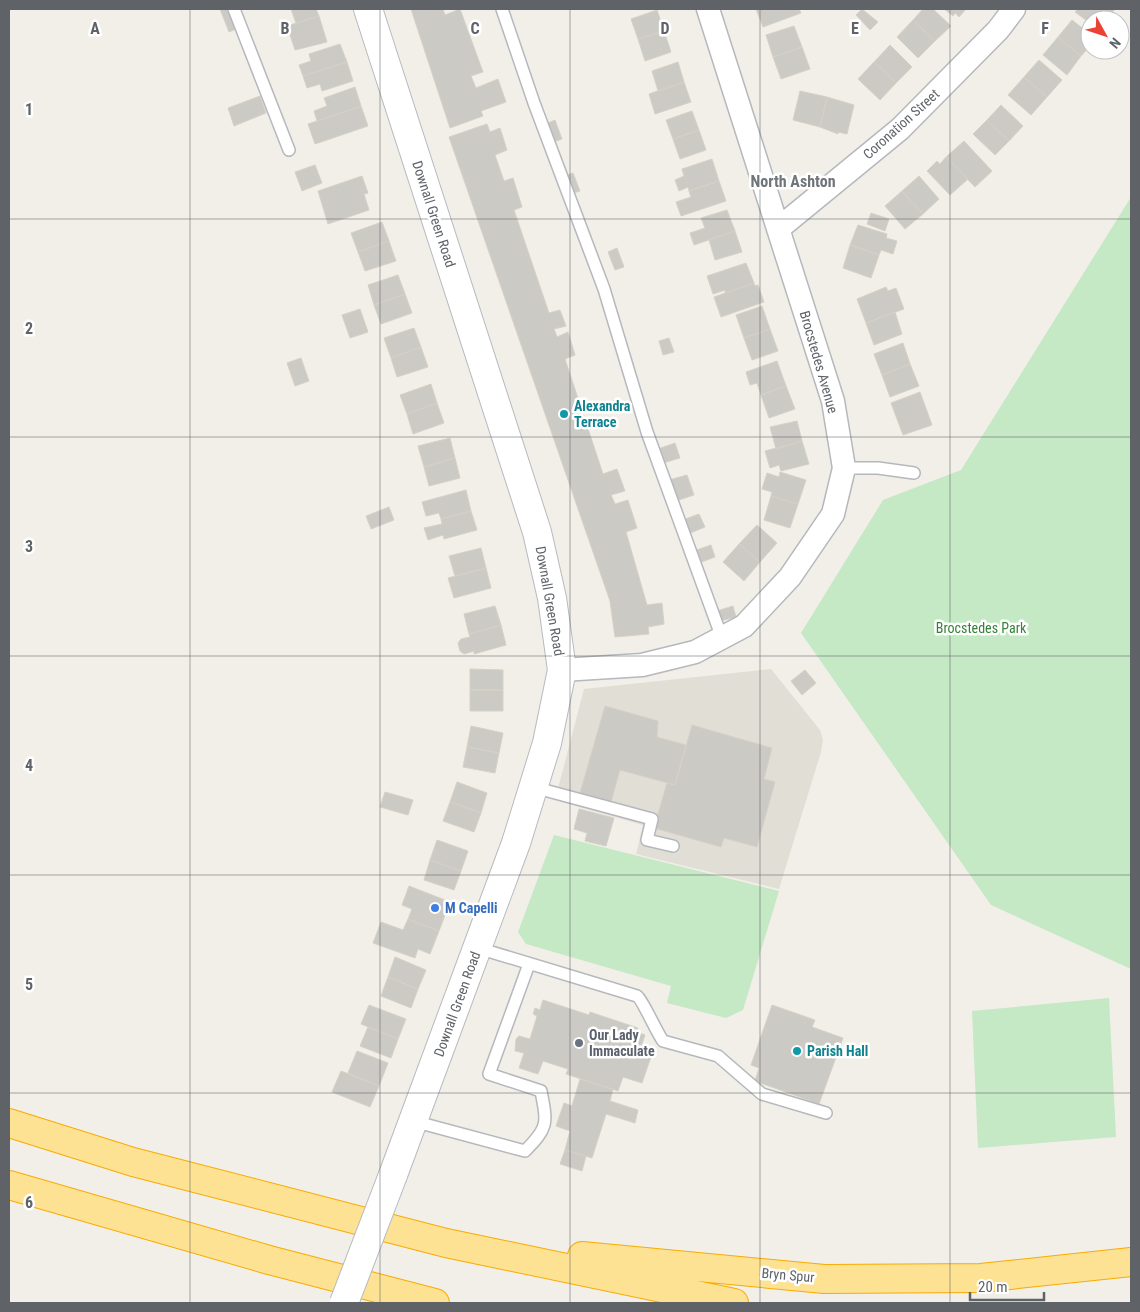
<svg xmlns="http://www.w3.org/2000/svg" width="1140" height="1312" font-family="'Roboto Condensed',sans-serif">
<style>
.education{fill:#e1ded6}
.green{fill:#c5e8c5}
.building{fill:#cccac5;stroke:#d6d1c6}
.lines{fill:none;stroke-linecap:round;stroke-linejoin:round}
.service-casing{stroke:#b5b8bc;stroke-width:14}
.minor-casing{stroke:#b5b8bc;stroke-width:25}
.secondary-casing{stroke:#b6babf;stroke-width:30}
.motorway-casing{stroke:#f9ab00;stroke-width:30}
.service{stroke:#fff;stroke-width:11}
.minor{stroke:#fff;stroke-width:22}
.secondary{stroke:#fff;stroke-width:28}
.motorway{stroke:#fde293;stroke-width:28}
.secondary-bridge-casing{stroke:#b6babf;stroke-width:30;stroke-linecap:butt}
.secondary-bridge{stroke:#fff;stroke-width:28}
.grid{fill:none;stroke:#5f6368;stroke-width:1;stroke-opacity:0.55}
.culture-dot{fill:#0f9aa8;stroke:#fff;stroke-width:2}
.shop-dot{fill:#3f7fe0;stroke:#fff;stroke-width:2}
.worship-dot{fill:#6b7280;stroke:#fff;stroke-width:2}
.labels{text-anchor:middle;stroke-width:5;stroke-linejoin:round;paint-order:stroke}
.street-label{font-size:14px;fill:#5f6368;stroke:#fff}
.culture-label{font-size:14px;font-weight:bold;fill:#0d838f;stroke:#fff;text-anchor:start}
.park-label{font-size:14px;fill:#348238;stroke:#fff}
.shop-label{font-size:14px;font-weight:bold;fill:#366cbe;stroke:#fff;text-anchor:start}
.worship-label{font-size:14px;font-weight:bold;fill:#5b616d;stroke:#fff;text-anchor:start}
.quarter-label{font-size:16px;font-weight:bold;fill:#70757a;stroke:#fff}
.grid-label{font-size:16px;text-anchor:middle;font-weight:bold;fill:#5f6368;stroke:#fff;stroke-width:5;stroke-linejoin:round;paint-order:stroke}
</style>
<rect width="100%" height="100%" fill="#f1efe8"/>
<path class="education" d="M771 669 820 730 823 740 821 752 779 889 636 854 643 825 555 800 584 689Z"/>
<path class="green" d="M1131 197V969L991 905 801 633 883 500 961 470Z
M554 835 779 891 743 1010 726 1018 667 1003 671 986 526 944 518 932Z
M1109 998 1116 1137 978 1148 972 1011Z"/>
<path class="building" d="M220 9H232L239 28 229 32Z
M291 9H316L319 16 296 23Z
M411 9H443L445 15 460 9 483 72 471 76 476 88 498 79 506 102 481 111 483 116 450 128Z
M756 9H799L801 13 763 27Z
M862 9 878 22 870 30 856 15Z
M923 9H933L951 26 935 41 913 20Z
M944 9H966L959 17 955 13 953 16Z
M1078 9H1112L1114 10 1107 20H1090V23L1075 12Z
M657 10 664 31 638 39 631 19Z
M319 16 327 42 295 50 287 26Z
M913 20 935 41 918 58 897 37Z
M1072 20 1090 34V46L1081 56 1058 37Z
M794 26 802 47 773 57 766 35Z
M664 31 671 52 645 61 638 39Z
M1058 37 1081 56 1067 75 1043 55Z
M340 44 347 62 303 76 299 65 311 61 309 54Z
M890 45 912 67 896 83 874 62Z
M802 47 810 69 781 79 773 57Z
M1039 60 1062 80 1047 97 1024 77Z
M347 62 353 81 322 91 320 84 307 88 303 76Z
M678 62 684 82 658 91 652 71Z
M874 62 896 83 880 100 858 79Z
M1024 77 1047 97 1031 115 1008 95Z
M684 82 691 102 655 114 649 94Z
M355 87 361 106 317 121 314 111 327 106 324 98Z
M800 91 827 97 820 127 793 120Z
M260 96 266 113 234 126 228 108Z
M827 97 854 105 847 134 838 132V134L820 127Z
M1001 105 1023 126 1009 141 987 120Z
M361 106 368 126 315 144 308 124Z
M692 111 699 130 673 139 666 120Z
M555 120 562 139 553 142 546 124Z
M987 120 1009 141 995 155 973 134Z
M487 124 490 132 500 128 507 150 495 155 504 181 513 178 522 207 514 210 549 313 560 310 566 326 554 329 557 337 568 332 575 355 565 359 603 474 617 469 625 491 611 495 615 504 628 500 637 528 626 532 647 605 662 603 664 624 648 627 649 634 615 637 610 601 449 137Z
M699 130 706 150 680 159 673 139Z
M964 141 992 171 975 187 946 157Z
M946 157 968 179 950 195 927 171 937 161 940 164Z
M712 159 719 181 689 191 688 187 679 191 675 180 684 176 682 169Z
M315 165 322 183 302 191 295 172Z
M573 173 580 191 570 194 564 176Z
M362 176 368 193 364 194 369 210 328 224 318 191Z
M919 176 939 199 923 214 902 191Z
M719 181 726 201 681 216 676 202 691 197 689 191Z
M902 191 923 214 905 229 885 206Z
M727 210 735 231 694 245 690 233 705 228 701 218Z
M871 213 889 219 885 231 867 224Z
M382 222 389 241 358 252 351 233Z
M858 225 887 234 886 238 897 241 893 254 881 250 879 255 850 245Z
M735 231 742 252 715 260 709 240Z
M389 241 396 261 365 271 358 252Z
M850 245 879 255 871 278 843 268Z
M617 248 624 267 615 270 608 252Z
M746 263 754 283 725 293V290L713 294 707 276Z
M398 275 405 294 374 305 368 285Z
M754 283 755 286 758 285 764 302 721 317 714 297Z
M886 287 888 291 896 288 904 309 866 323 857 299Z
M405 294 412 313 381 324 374 305Z
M762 306 770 329 744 338 736 315Z
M360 309 368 332 350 338 342 315Z
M895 312 902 334 874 345 866 323Z
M414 328 421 347 391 358 384 338Z
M770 329 778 351 752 360 744 338Z
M669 338 674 352 663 355 659 341Z
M903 343 910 364 882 375 874 354Z
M421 347 428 367 397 377 391 358Z
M301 358 309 381 295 386 287 363Z
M777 361 786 386 761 395 757 383 750 385 746 372Z
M910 364 919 386 890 397 882 375Z
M431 384 437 403 407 414 400 395Z
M786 386 795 409 769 418 761 395Z
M920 392 932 425 903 435 891 403Z
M437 403 444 423 413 434 407 414Z
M797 421 802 441 776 449 770 427Z
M450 438 455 458 424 467 418 446Z
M802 441 809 464 781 471 779 465 770 468 765 451Z
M675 443 680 458 663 463 658 449Z
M455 458 460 478 429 486 424 467Z
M780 472 806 480 798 504 771 496 772 492 762 489 767 473 779 477Z
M687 475 694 495 676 501 669 480Z
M466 490 471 511 441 519 439 513 426 516 422 502Z
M771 496 798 504 790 528 764 520Z
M389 507 394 520 371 529 366 516Z
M471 511 477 530 444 539 443 535 428 540 424 528 442 524 441 519Z
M699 514 705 527 688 534 683 520Z
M757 525 777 543 760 562 739 544Z
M739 544 760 562 744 581 723 562Z
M711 545 715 557 699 563 694 551Z
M481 548 486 568 455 576 449 556Z
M486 568 491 588 454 598 448 578Z
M495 606 501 625 469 634 464 614Z
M733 606 736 617 720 621 717 611Z
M501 625 506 645 474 654V651L464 654 460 651 458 643 461 639 470 637 469 634Z
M470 669 503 670V690H470Z
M805 670 816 683 802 695 791 681Z
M470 690H503V711H470Z
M605 706 658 721 657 737 686 745 675 785 620 770 611 802 580 793Z
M692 725 772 748 764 779 775 782 757 847 724 838 721 847 654 828 667 783 675 785Z
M471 726 503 733 499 753 467 747Z
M467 747 499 753 495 773 463 767Z
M457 782 487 793 481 813 450 802Z
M385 792 413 800 408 815 380 807Z
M450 802 481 813 474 832 443 821Z
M579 809 614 818 606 846 585 841 587 833 574 829Z
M437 840 468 851 461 871 430 860Z
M430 860 461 871 454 890 424 880Z
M409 886 450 902 439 931 408 919 412 909 402 905Z
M408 919 439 931 430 954 418 949 415 958 373 943 381 922 403 930Z
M395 957 426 970 418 989 388 977Z
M388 977 418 989 411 1008 381 996Z
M543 1000 589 1015 590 1012 638 1028 637 1032 645 1035 641 1047 653 1051 642 1083 623 1077 618 1091 566 1074 568 1069 543 1061 538 1074 519 1068 524 1053 515 1051 516 1039 519 1036 530 1039 537 1016 533 1014 535 1008 540 1010Z
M369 1005 406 1019 398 1039 361 1024Z
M772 1005 815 1020 812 1027 843 1038 819 1104 755 1081 759 1068 751 1065Z
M368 1027 398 1039 391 1058 360 1046Z
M357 1051 388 1063 379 1086 348 1073Z
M341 1071 379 1086 370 1107 332 1092Z
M580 1079 613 1089 610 1101 638 1110 635 1123 606 1114 592 1158 565 1150 570 1131 556 1126 564 1103 572 1106Z
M565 1150 586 1156 582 1171 560 1164Z"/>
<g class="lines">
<defs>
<path id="service" d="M234 9 289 150
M502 9 534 103 604 289 647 432 722 638
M844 468H878L914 473
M533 787 652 819 647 840 673 846
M478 948 637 996C642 999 656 1031 663 1041L718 1056 762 1094 826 1113
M413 1121 525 1151C549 1127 547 1123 541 1091L489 1074 529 964"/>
<path id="minor" d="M778 229 900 129 998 30 1014 9
M562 670 642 665 695 652 744 626 790 577 833 514 844 468 833 401 708 9"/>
<path id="secondary" d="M368 9 537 532 552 598 562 670 547 743 516 843 393 1175"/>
<path id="motorway" d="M9 1123 133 1162 446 1243 734 1303
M9 1185 269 1260 435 1303
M582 1256 824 1279 981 1278 1131 1262"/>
</defs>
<use href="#service" class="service-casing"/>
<use href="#minor" class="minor-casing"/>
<use href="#secondary" class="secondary-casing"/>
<use href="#motorway" class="motorway-casing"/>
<use href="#service" class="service"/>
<use href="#minor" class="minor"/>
<use href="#secondary" class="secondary"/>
<use href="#motorway" class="motorway"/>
<defs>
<path id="secondary-bridge" d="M344 1303 393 1175"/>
</defs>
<use href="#secondary-bridge" class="secondary-bridge-casing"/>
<use href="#secondary-bridge" class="secondary-bridge"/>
</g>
<path class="grid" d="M190 9V1303M380 9V1303M570 9V1303M760 9V1303M950 9V1303M9 219H1131M9 437H1131M9 656H1131M9 875H1131M9 1093H1131"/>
<g class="culture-dot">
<circle cx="564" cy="414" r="5"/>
<circle cx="797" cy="1051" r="5"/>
</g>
<circle class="shop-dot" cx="435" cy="908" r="5"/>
<circle class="worship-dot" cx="579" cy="1043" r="5"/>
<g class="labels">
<g class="street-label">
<text transform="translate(901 124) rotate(-42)" y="5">Coronation Street</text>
<text transform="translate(434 214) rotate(72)" y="5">Downall Green Road</text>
<text transform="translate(819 362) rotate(74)" y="5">Brocstedes Avenue</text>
<text transform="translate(550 601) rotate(80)" y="5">Downall Green Road</text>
<text transform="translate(457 1004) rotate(-70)" y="5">Downall Green Road</text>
<text transform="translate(788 1275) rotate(5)" y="5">Bryn Spur</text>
</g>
<g class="culture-label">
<text x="574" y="411">Alexandra<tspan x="574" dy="16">Terrace</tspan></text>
<text x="807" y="1056">Parish Hall</text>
</g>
<g class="park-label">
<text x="981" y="633">Brocstedes Park</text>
</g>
<g class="shop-label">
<text x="445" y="913">M Capelli</text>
</g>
<g class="worship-label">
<text x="589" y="1040">Our Lady<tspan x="589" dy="16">Immaculate</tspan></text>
</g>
<g class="quarter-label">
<text x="793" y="187">North Ashton</text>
</g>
</g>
<g class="grid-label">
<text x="95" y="34">A</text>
<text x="285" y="34">B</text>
<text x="475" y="34">C</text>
<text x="665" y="34">D</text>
<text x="855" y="34">E</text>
<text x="1045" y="34">F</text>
<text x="29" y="115">1</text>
<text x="29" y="334">2</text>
<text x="29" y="552">3</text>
<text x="29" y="771">4</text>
<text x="29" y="990">5</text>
<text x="29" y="1208">6</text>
</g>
<rect width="1140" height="1312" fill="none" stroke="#5f6368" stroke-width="20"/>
<g transform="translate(1105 35) rotate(130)"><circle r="24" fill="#ffffff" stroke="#bfc1c3"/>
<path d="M0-4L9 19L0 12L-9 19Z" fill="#ea4335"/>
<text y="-8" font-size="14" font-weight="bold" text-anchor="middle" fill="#5f6368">N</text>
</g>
<path d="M970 1292v8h74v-8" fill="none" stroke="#5f6368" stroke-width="2.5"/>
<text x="978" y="1292" font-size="15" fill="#5f6368" stroke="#ffffff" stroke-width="4" paint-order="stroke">20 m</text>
</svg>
